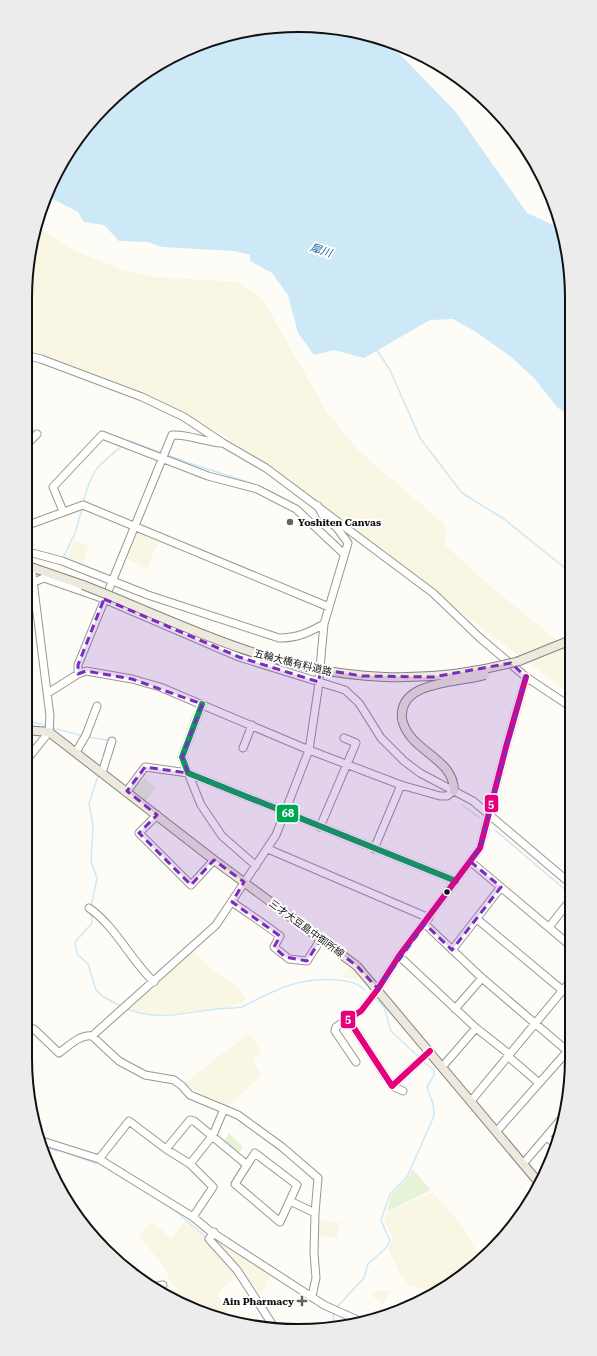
<svg xmlns="http://www.w3.org/2000/svg" width="597" height="1356" font-family="'Roboto Serif','Noto Sans JP',serif">
<style>
.farmland{fill:#f9f7e4}
.green{fill:#e7f3d7}
.water{fill:#cde8f7}
.lines{fill:none;stroke-linecap:round;stroke-linejoin:round}
.stream{stroke:#cde8f7;stroke-width:1.5}
.minor-casing{stroke:#979795;stroke-width:9}
.major-casing{stroke:#858482;stroke-width:10}
.minor{stroke:#fffffe;stroke-width:7}
.major{stroke:#ede9dc;stroke-width:8}
.major-bridge-casing{stroke:#858482;stroke-width:10;stroke-linecap:butt}
.major-bridge{stroke:#ede9dc;stroke-width:8}
.bus-1-casing{stroke:#fff;stroke-width:9}
.bus-2-casing{stroke:#fff;stroke-width:9}
.bus-1{stroke:#00a651;stroke-width:6}
.bus-2{stroke:#e5007d;stroke-width:6}
.marked{fill:#7b2cbf;fill-opacity:0.2;stroke:#7b2cbf;stroke-width:3;stroke-dasharray:8 5;stroke-linejoin:round}
.poi-dot{fill:#646362;stroke:#fff;stroke-width:1.5}
.bus-dot{fill:#111;stroke:#fff;stroke-width:1.5}
.labels{text-anchor:middle;stroke-width:4;stroke-linejoin:round;paint-order:stroke}
.poi-label{font-size:10px;font-weight:bold;fill:#111;stroke:#fff;text-anchor:start}
.street-label{font-size:10px;fill:#111;stroke:#fff}
.water-label{font-size:11px;font-style:italic;fill:#1768a6;stroke:#fff}
.rim{fill:none;stroke:#111;stroke-width:2}
.line-badge{stroke:#fff;stroke-width:1.5}
.badge-label{font-size:11px;text-anchor:middle;font-weight:bold;fill:#fff}
</style>
<rect width="100%" height="100%" fill="#fdfcf7"/>
<path class="farmland" d="M37 226 74 250 120 269 155 277 238 282 262 298 327 412 359 451 444 524 447 534 444 544 489 585 571 651V694L457 610 274 469 219 433 155 398 97 375 25 351V298Z
M136 530 159 540 147 569 125 558Z
M74 540 89 546 82 564 67 558Z
M193 950 216 973 235 985 246 999 242 1003 230 1007 167 1015 146 1014 131 1010 128 1006Z
M350 964 362 976 359 980 343 977Z
M249 1033 262 1053 252 1060 261 1075 229 1106 210 1100 185 1083Z
M433 1192 463 1227 480 1258 434 1295 416 1286H410L401 1276 388 1250 393 1239 384 1221 386 1213Z
M186 1220 203 1235 238 1275 222 1289 217 1296 229 1306 222 1317 183 1296 172 1284 162 1265 139 1235 152 1222 171 1238Z
M319 1220 341 1223 336 1238 317 1236Z
M214 1236 245 1256 241 1263 247 1258 269 1272 271 1278 265 1283 267 1285 259 1295 212 1240Z
M167 1286H169L183 1297 210 1313 169 1297Z
M387 1290 390 1292 384 1304 372 1296 374 1292Z"/>
<path class="green" d="M144 778 156 788 145 802 131 792V790L137 781 140 783Z
M229 1133 243 1147 238 1154 224 1142Z
M412 1169 431 1190 387 1212 391 1195 409 1177Z"/>
<path class="water" d="M281 26 334 27 385 39 455 111 527 213 560 228 570 263V415L558 408 534 378 510 356 473 330 453 319 430 320 364 358 334 350 314 355 298 333 288 295 272 273 250 261V255L234 251 162 247 148 242 119 241 104 225 84 222 78 212 51 198 47 194C52 183 56 171 62 161 102 99 157 56 227 35 244 29 263 28 281 26Z"/>
<g class="lines">
<path class="stream" d="M376 349 390 370 420 438 462 493 504 519 571 573
M130 441 161 453
M168 455C211 473 258 480 296 506
M83 503C92 469 96 467 122 446
M300 508 342 547
M64 556 75 533 82 509
M25 720 44 725
M53 728 83 736
M87 737 108 740 104 755
M462 805 480 818
M495 830 569 893
M91 907 97 878 91 861 93 826 89 804 98 776
M91 912 92 923 75 942 77 954 88 964 96 990 102 996 122 1007
M375 998 384 1007 391 1031 420 1058
M125 1008C163 1025 195 1008 233 1008L242 1007C274 990 299 977 337 980 348 981 356 982 365 990
M40 1146 58 1151
M65 1152 97 1164
M172 1208 207 1238
M336 1308 364 1278 368 1264 387 1247 390 1241 381 1220 390 1194 407 1177 434 1116 433 1104 427 1087 434 1075V1070L422 1061
M333 1313 334 1325"/>
<defs>
<path id="minor" d="M25 355 41 359 142 397 184 417 223 443 266 468 433 593 480 638 526 677 571 707
M25 446 37 434
M25 506 29 555
M63 511 53 487 102 435 208 476 257 489 296 509 344 554
M28 525 83 505 329 607
M25 551 62 561 148 595 279 638C297 638 308 633 324 624
M25 582H34L44 578 104 599 239 657 345 690 359 703 381 738 404 761 420 773 473 801 571 884
M78 674V665L172 435C188 434 205 442 221 443
M48 693 78 674 86 671 132 679 160 687 309 750 401 785 440 796H447L454 791
M202 704 182 757 188 773 456 881
M243 748 252 725
M76 752 86 735 97 706
M25 762 49 732 50 716 32 573
M102 773 112 741
M127 791 145 767 188 773 201 805 222 836 256 866
M157 815 139 833 191 885 214 860
M320 827 356 743 344 738
M268 849 429 918
M374 849 401 785
M471 862 572 947
M232 902C249 914 265 924 280 936L274 947 289 959 307 961 321 939
M89 908C116 927 130 959 154 982
M477 919 562 990
M425 924 482 978 572 1055
M549 927 572 898
M452 950 501 887
M399 956 476 1028 509 1054 510 1058 539 1083
M455 1009 482 978
M348 1019 336 1027 335 1031 356 1062
M25 1028 34 1029 59 1053C69 1046 80 1034 92 1036L216 925 276 835 309 750 318 690 324 624 348 543 337 528 323 516 318 506
M92 1036 119 1061 145 1075 174 1080 182 1086 190 1095 238 1115 282 1147 318 1178 315 1213
M430 1051 392 1086 348 1019 361 1011 378 989 399 956 480 848 506 747 526 677
M443 1066 476 1028
M392 1086 403 1091
M471 1101 572 979
M496 1132 572 1046
M547 1137 557 1146
M39 1140 99 1159 193 1217 210 1231 324 1305 362 1322
M166 1149 190 1120 194 1121 247 1165 255 1153 297 1185 280 1222 235 1184 247 1165
M99 1159 129 1121 166 1149 190 1164 213 1187 193 1217
M190 1164 213 1135 224 1109
M523 1164 562 1118
M290 1201 315 1213 314 1253 316 1278 312 1296
M214 1232 209 1239 237 1270 274 1327
M152 1287 163 1285
M322 1328 349 1325"/>
<path id="major" d="M25 565 83 585
M519 661 571 640
M402 719C409 752 454 757 454 791
M25 730 49 732 214 860 357 966 540 1184"/>
</defs>
<use href="#minor" class="minor-casing"/>
<use href="#major" class="major-casing"/>
<use href="#minor" class="minor"/>
<use href="#major" class="major"/>
<defs>
<path id="major-bridge" d="M83 585C137 606 189 631 243 649 337 681 423 687 519 661
M402 719C398 680 459 683 485 675"/>
</defs>
<use href="#major-bridge" class="major-bridge-casing"/>
<use href="#major-bridge" class="major-bridge"/>
<defs>
<path id="bus-1" d="M202 704 182 757 188 773 456 881"/>
<path id="bus-2" d="M430 1051 392 1086 348 1019 361 1011 378 989 399 956 480 848 506 747 526 677"/>
</defs>
<use href="#bus-1" class="bus-1-casing"/>
<use href="#bus-2" class="bus-2-casing"/>
<use href="#bus-1" class="bus-1"/>
<use href="#bus-2" class="bus-2"/>
</g>
<path class="marked" d="M104 599 239 657 319 682 320 669 362 676 433 677 511 663 526 677 480 848 471 862 501 887 452 950 425 924 378 989 357 966 321 939 307 961 285 957 274 947 280 936 232 902 244 882 214 860 191 885 139 833 157 815 127 791 145 767 188 773 182 757 202 704 132 679 86 671 78 674V665Z"/>
<g class="poi-dot">
<circle cx="290" cy="522" r="4"/>
<path d="M300 1295h4v4h4v4h-4v4h-4v-4h-4v-4h4z"/>
</g>
<circle class="bus-dot" cx="447" cy="892" r="3.5"/>
<g class="labels">
<g class="poi-label">
<text x="298" y="526">Yoshiten Canvas</text>
<text x="294" y="1305" text-anchor="end">Ain Pharmacy</text>
</g>
<g class="street-label">
<text transform="translate(293 662) rotate(14)" y="4">五輪大橋有料道路</text>
<text transform="translate(307 928) rotate(36)" y="4">三才大豆島中御所線</text>
</g>
<g class="water-label">
<text transform="translate(321 250) rotate(18)" y="4">犀川</text>
</g>
</g>
<path d="M0 0H597V1356H0ZM298 32H299A266 266 0 0 1 565 298V1058A266 266 0 0 1 299 1324H298A266 266 0 0 1 32 1058V298A266 266 0 0 1 298 32Z" fill="#ececec" fill-rule="evenodd"/>
<path class="rim" d="M298 32H299A266 266 0 0 1 565 298V1058A266 266 0 0 1 299 1324H298A266 266 0 0 1 32 1058V298A266 266 0 0 1 298 32Z"/>
<g class="line-badge">
<rect x="484" y="794" width="15" height="19" rx="4" fill="#e5007d"/>
<rect x="276" y="804" width="23" height="19" rx="4" fill="#00a651"/>
<rect x="340" y="1010" width="16" height="19" rx="4" fill="#e5007d"/>
</g>
<g class="badge-label">
<text x="491" y="808">5</text>
<text x="288" y="817">68</text>
<text x="348" y="1023">5</text>
</g>
</svg>
